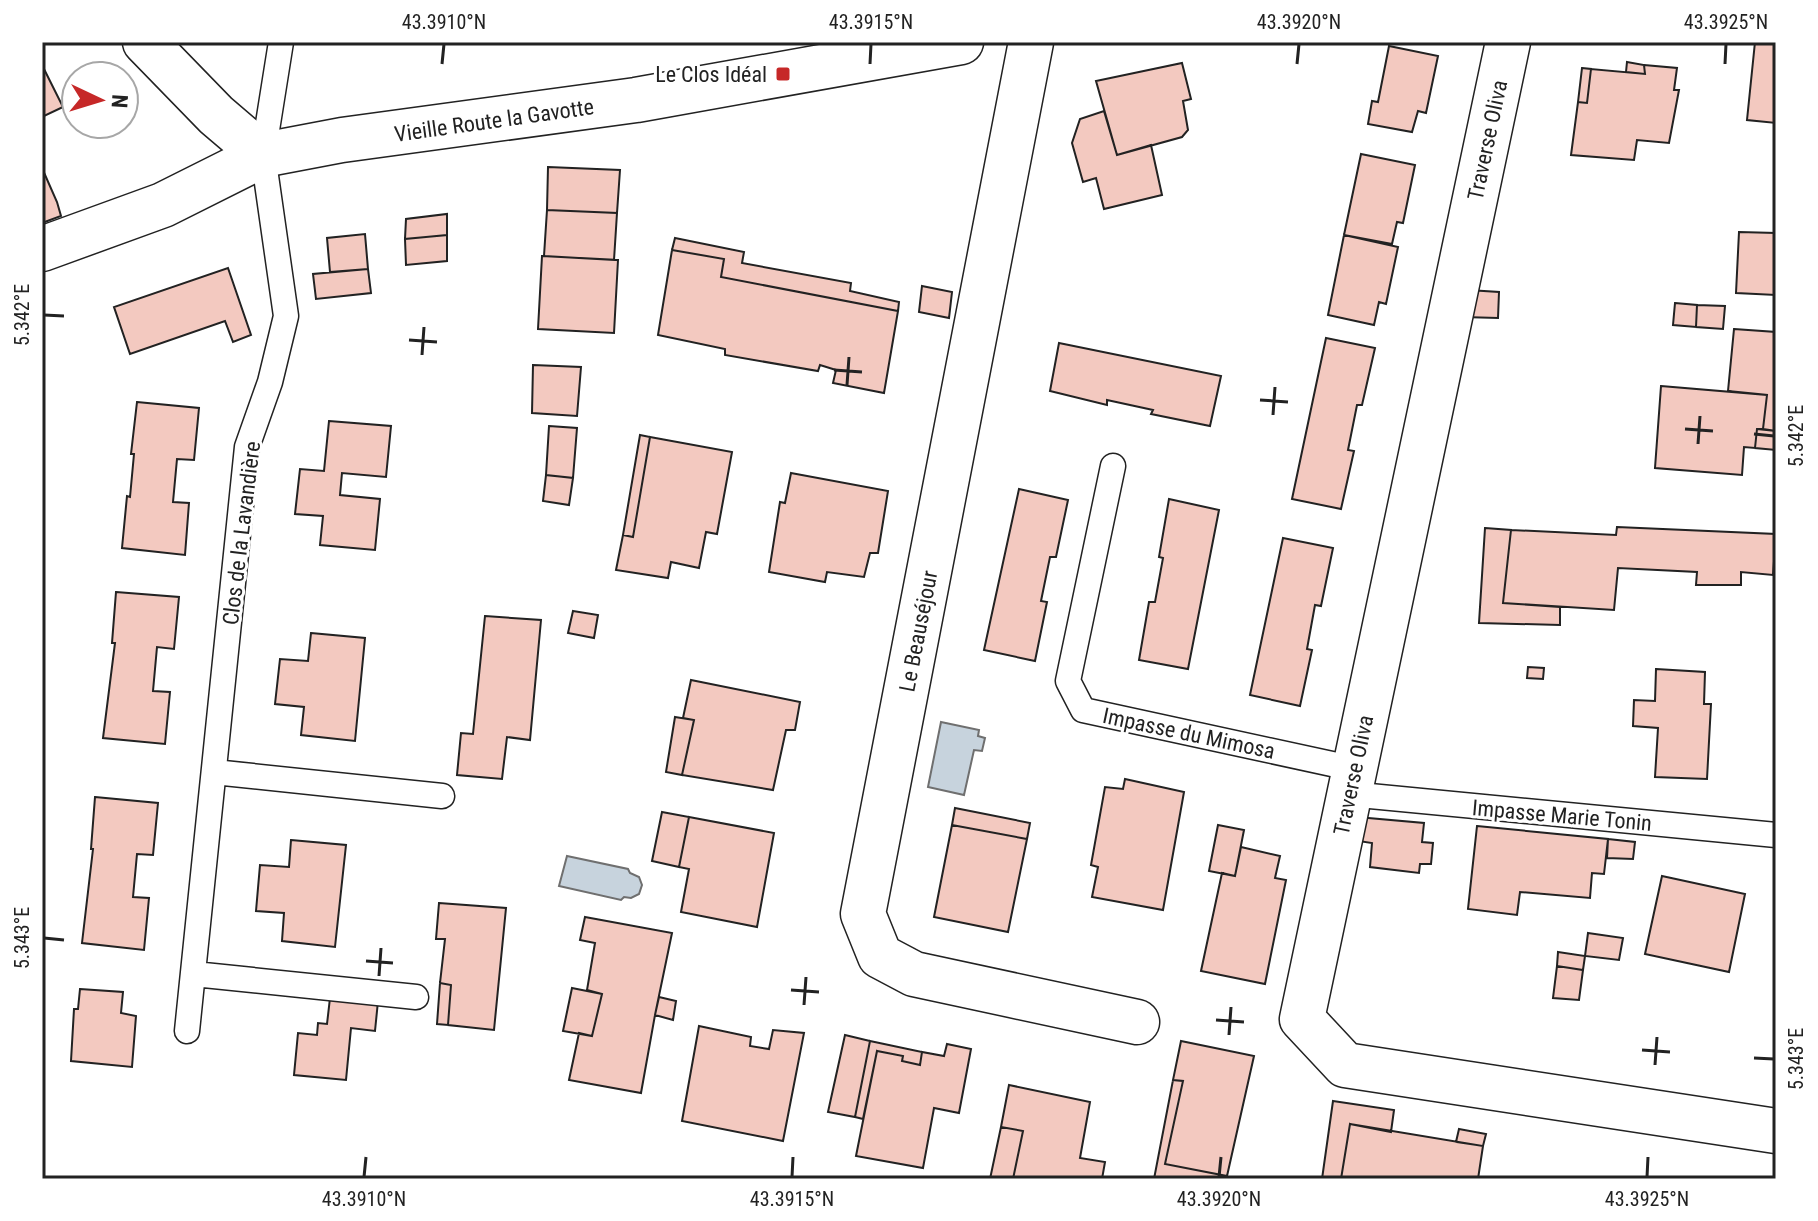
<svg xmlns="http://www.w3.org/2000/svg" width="1818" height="1221" font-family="'Roboto Condensed',sans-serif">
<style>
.water{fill:#c7d3dd;stroke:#6f6f6f;stroke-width:2}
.building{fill:#f3c9c0;stroke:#222;stroke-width:2}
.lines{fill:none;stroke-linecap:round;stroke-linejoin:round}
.service-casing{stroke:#222;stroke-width:27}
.minor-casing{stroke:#222;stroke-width:47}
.tertiary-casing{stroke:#222;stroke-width:47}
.service{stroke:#fff;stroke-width:24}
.minor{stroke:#fff;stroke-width:44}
.tertiary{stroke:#fff;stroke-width:44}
.ticks{fill:none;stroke:#222;stroke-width:3}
.poi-dot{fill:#c62828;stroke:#fff;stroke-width:3}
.labels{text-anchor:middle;stroke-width:6;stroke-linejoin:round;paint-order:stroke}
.poi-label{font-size:22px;fill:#222;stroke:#fff;text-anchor:end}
.street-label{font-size:22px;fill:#222;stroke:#fff}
.neatline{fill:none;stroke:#222;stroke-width:3}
.ticks-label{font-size:20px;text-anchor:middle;fill:#222}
</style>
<rect width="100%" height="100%" fill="#fff"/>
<path class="water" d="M941 722 979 730 978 736 985 738 982 751 974 750 964 795 928 787Z
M567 856 628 869 630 873 639 877 642 885 639 894 631 898 624 897 621 900 559 886Z"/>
<path class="building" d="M1755 42H1776V123L1747 120Z
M1389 46 1438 56 1426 113 1418 111 1412 132 1368 124 1372 101 1378 102Z
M1627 62 1644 65 1645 74 1626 72Z
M1182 63 1191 99 1183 101 1188 130 1182 137 1117 155 1096 81Z
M42 65 63 107 42 117Z
M1644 65 1677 68 1674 90H1679L1669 143 1637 140 1634 160 1571 155 1578 102 1587 103 1591 69 1645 74Z
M1582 68 1591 69 1587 103 1578 102Z
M1104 111 1117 155 1151 145 1162 195 1104 209 1096 178 1083 182 1072 143 1080 119Z
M1361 154 1415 165 1403 223 1397 222 1392 244 1344 235Z
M548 167 620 170 617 213 547 210Z
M42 168 57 202 61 216 42 223Z
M547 210 617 213 614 260 544 256Z
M447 214V235L405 239 406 219Z
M1739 232 1776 233V295L1736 293Z
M365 234 368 269 330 272 327 238Z
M447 235V261L406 265 405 239Z
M1344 235 1398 247 1386 304 1379 302 1374 325 1328 315Z
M675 238 744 252 742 263 851 283 850 291 899 302 898 311 721 277 724 259 672 250Z
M672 250 724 259 721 277 898 311 884 393 833 383 836 370 820 365 818 371 725 355V349L658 335Z
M542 256 618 260 614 333 538 329Z
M228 268 251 335 233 342 225 321 130 354 114 307Z
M368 269 371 293 316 299 313 274Z
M922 286 952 292 949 318 919 312Z
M1468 290 1499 292 1498 318 1463 317Z
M1675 303 1697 305 1696 327 1673 325Z
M1697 305 1725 306 1723 329 1696 327Z
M1734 329 1776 332V431L1763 429 1767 395 1728 391Z
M1326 338 1375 348 1362 405H1357L1348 450 1354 451 1341 509 1292 499Z
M1059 343 1221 376 1210 426 1151 414 1153 410 1107 400V405L1050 391Z
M533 365 581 367 577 416 532 413Z
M1661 386 1767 395 1763 429H1757L1755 448 1744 447 1742 475 1655 468Z
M137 402 199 408 194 460 177 459 173 502 189 503 185 555 122 548 127 496 130 497 134 454H131Z
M329 421 391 426 386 477 342 473 340 495 380 499 375 550 320 545 323 516 295 514 300 469 324 471Z
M549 426 577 428 573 478 546 475Z
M1757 429 1776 431V450L1755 448Z
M640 435 650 437 633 537 623 535Z
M650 437 732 452 717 534 706 532 699 568 671 562 668 578 616 570 623 535 633 537Z
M791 473 888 491 878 553H870L864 577 827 572 825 582 769 572 780 502 785 503Z
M546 475 573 478 569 505 543 501Z
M1019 489 1068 500 1056 557H1050L1041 601 1047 602 1035 661 984 650Z
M1169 499 1219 510 1188 669 1139 660 1149 602H1155L1163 558 1159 557Z
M1617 527 1776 534 1773 575 1741 572V585H1696L1697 572 1618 568 1614 610 1503 603 1511 530 1616 535Z
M1485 528 1511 530 1503 603 1560 607V625L1479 623Z
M1283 538 1333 548 1321 606 1315 605 1307 649 1312 650 1300 706 1250 695Z
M116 592 179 597 174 649 157 647 153 691 170 692 165 744 103 738 115 643H112Z
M573 611 598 615 594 638 568 633Z
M485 616 541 620 530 740 507 737 502 779 457 775 461 733 473 734Z
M311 633 365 638 355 741 301 735 304 707 275 704 280 659 308 661Z
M1528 667 1544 668 1543 679 1527 678Z
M1656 669 1705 672 1704 704H1711L1707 779 1655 777 1658 728 1633 726 1634 700 1655 701Z
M691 680 800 702 795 730H786L773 790 682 775 694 720 683 718Z
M675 717 694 720 682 775 666 772Z
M1125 779 1184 792 1163 910 1092 897 1098 867 1091 865 1105 787 1123 789Z
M95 797 158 803 153 855 137 854 133 897 149 898 144 950 82 943 93 849H91Z
M955 808 1030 823 1027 839 952 825Z
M662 812 689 817 679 867 652 861Z
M689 817 774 833 757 927 681 912 689 869 679 867Z
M1357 817 1424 823 1422 842 1433 843 1431 864H1420L1419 873 1370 867 1372 843 1352 840Z
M952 825 1027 839 1008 932 934 917Z
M1218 825 1244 830 1235 876 1209 871Z
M1477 826 1608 839 1604 874 1592 873 1590 898 1520 892 1517 915 1468 909Z
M1608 839 1635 842 1633 859 1607 858Z
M291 840 346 845 335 947 282 941 284 913 256 911 260 865 289 867Z
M1241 847 1280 856 1275 878 1286 880 1265 984 1201 971 1222 873 1235 876Z
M1662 876 1745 894 1729 972 1645 954Z
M439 903 506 908 494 1030 448 1025 451 985 440 983 445 939H436Z
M585 917 672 933 655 1015 641 1093 569 1080 579 1033 592 1036 602 994 587 990 595 943 580 940Z
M1588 933 1623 938 1619 960 1585 956Z
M1558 952 1585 956 1583 970 1557 966Z
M1557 966 1583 970 1579 1000 1553 998Z
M440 983 451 985 448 1025 437 1024Z
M572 988 602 994 592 1036 563 1031Z
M80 989 123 992 121 1013 136 1016 132 1067 71 1061 74 1009H78Z
M659 997 676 1001 673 1020 655 1015Z
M330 998 378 1001 375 1031 351 1028 346 1080 294 1075 298 1033 317 1035 318 1023 327 1024Z
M699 1026 751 1037 750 1046 769 1049 773 1030 804 1033 783 1141 682 1121Z
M845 1035 870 1041 855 1117 828 1112Z
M870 1041 922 1052 920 1065 902 1061 903 1056 877 1051 863 1119 855 1117Z
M1181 1041 1254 1056 1227 1176 1165 1164 1183 1081 1173 1080Z
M947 1044 971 1049 959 1113 934 1108 923 1168 856 1156 877 1051 903 1056 902 1061 920 1065 922 1052 944 1056Z
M1173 1080 1183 1081 1165 1164 1227 1176V1179H1154Z
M1009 1085 1090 1102 1080 1158 1105 1162 1102 1179H1013L1023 1131 1001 1127Z
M1333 1101 1394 1110 1391 1132 1350 1124 1341 1179H1322Z
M1350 1124 1483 1146 1478 1179H1341Z
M1001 1127 1023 1131 1013 1179H990Z
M1459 1129 1486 1134 1483 1146 1456 1142Z"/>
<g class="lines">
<defs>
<path id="service" d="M1113 466 1068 681 1083 710 1355 769
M214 772 442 796
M1349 794 1776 835
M194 974 416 997
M187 1031 247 447 270 382 286 316 263 155 281 42"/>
<path id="minor" d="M145 42 216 115 263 155
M1031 42 863 914 880 956 914 974 1137 1022
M1508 42 1302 1019 1345 1065 1776 1131"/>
<path id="tertiary" d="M42 249 163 205 263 155 342 140 636 100 961 42"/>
</defs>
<use href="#service" class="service-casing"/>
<use href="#minor" class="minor-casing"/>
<use href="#tertiary" class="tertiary-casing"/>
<use href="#service" class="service"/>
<use href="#minor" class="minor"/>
<use href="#tertiary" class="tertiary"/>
</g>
<path class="ticks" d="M442 64 444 44M870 64 871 44M1297 64 1299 44M1725 64 1726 44M44 315 64 316M409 340 437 342M422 355 424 327M834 370 862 372M847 385 849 357M1260 400 1288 402M1273 415 1275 387M1685 429 1713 431M1754 434 1774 436M1698 444 1700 416M44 938 64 940M366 961 393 963M379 976 381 948M791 990 819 992M804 1005 806 977M1216 1020 1244 1022M1229 1035 1231 1007M1642 1050 1670 1052M1754 1058 1774 1059M1655 1065 1657 1037M364 1177 366 1157M792 1177 793 1157M1219 1177 1221 1157M1647 1177 1648 1157"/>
<rect class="poi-dot" x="775" y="66" width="16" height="16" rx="4"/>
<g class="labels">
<g class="poi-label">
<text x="767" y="82">Le Clos Idéal</text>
</g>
<g class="street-label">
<text transform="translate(494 120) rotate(-8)" y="8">Vieille Route la Gavotte</text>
<text transform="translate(1487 140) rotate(-78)" y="8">Traverse Oliva</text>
<text transform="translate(241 533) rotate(-83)" y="8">Clos de la Lavandière</text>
<text transform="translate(918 631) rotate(-79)" y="8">Le Beauséjour</text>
<text transform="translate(1189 733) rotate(12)" y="8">Impasse du Mimosa</text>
<text transform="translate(1353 775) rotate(-78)" y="8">Traverse Oliva</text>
<text transform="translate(1562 815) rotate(5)" y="8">Impasse Marie Tonin</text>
</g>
</g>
<rect width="1818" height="1221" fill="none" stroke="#ffffff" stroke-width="88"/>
<g transform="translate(100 100) rotate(94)"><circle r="38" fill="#ffffff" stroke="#a7a7a7" stroke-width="2"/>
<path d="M0-6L14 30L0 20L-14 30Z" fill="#c62828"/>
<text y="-12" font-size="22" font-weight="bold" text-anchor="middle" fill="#222222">N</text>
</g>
<rect x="44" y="44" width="1730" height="1133" class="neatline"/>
<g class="ticks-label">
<text x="444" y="29">43.3910°N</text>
<text x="871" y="29">43.3915°N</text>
<text x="1299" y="29">43.3920°N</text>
<text x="1726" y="29">43.3925°N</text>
<text transform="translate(22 315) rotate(-90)" y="7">5.342°E</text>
<text transform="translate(1796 436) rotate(-90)" y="7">5.342°E</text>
<text transform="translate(22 938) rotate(-90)" y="7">5.343°E</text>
<text transform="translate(1796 1059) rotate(-90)" y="7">5.343°E</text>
<text x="364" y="1206">43.3910°N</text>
<text x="792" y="1206">43.3915°N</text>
<text x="1219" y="1206">43.3920°N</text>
<text x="1647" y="1206">43.3925°N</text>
</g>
</svg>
